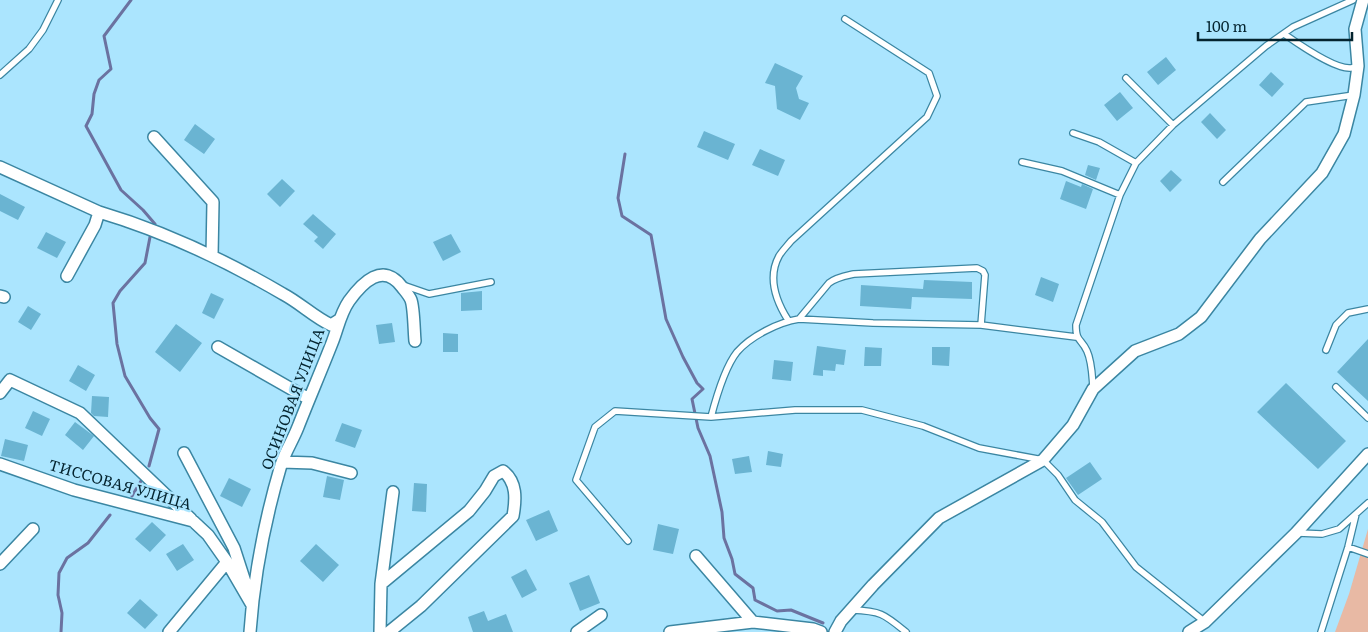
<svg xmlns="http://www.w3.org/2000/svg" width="1368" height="632" font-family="Literata,serif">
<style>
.green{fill:#e8b9a4}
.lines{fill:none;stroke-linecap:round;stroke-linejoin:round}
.stream{stroke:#6b72a0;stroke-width:3}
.building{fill:#6ab4d2}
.service-casing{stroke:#3b86a2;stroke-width:8}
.minor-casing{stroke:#3b86a2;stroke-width:14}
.service{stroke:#fff;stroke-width:5.5}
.minor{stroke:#fff;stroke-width:11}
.labels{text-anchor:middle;stroke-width:4.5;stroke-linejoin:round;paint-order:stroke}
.street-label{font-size:15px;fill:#04242f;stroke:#abe5fe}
</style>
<rect width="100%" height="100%" fill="#abe5fe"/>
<path class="green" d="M1368 529V632H1335L1349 594Z"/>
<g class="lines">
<path class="stream" d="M131 0 104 36 111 69 99 80 94 94 92 114 86 126 121 190 143 210 155 224
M625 154 618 198 622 216 651 235 666 319 683 357 697 383 703 389 692 399 698 428 710 456 722 512 724 538 732 559 735 574 753 588 755 600 777 611 791 610 823 623
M149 466 159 429 150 418 125 376 117 344 113 303 120 291 145 263 150 237
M132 496 141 481
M61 632 62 613 58 595 59 573 67 558 88 543 110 515"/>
</g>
<path class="building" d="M1166 57 1176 70 1158 85 1147 72Z
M775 63 803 76 796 88 799 99 809 103 800 120 777 109 775 86 765 83Z
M1271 72 1284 84 1272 97 1259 85Z
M1120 92 1133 108 1117 121 1104 105Z
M1210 113 1226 130 1217 139 1201 122Z
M195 124 215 139 204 154 184 140Z
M704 131 735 144 728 160 697 147Z
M760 149 785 160 778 176 752 165Z
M1088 165 1100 168 1096 180 1085 175Z
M1171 170 1182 180 1170 192 1160 181Z
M282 179 295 191 280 207 267 194Z
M1066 181 1081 187 1082 184 1093 189 1086 209 1060 199Z
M0 194 25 207 18 220 0 211Z
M313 214 336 234 323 249 314 241 318 237 303 224Z
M46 232 66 242 57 258 37 248Z
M451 234 461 252 443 261 433 242Z
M1041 277 1059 284 1053 302 1035 295Z
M924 280 972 282V299L912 297 911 309 860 306 861 285 923 289Z
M482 291V310L461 311V293Z
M211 293 224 299 214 319 202 313Z
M28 306 41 314 31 330 18 322Z
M392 323 395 342 379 344 376 325Z
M176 324 202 343 180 372 155 352Z
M443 333 458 334V352H443Z
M1368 339V401L1337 372Z
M817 346 846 350 844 365 836 364 835 371 823 370V376L813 375Z
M865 347 882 348 881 366H864Z
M932 347H950L949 366 932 365Z
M774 360 793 362 791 381 772 379Z
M78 365 95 375 86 391 69 381Z
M1286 383 1346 441 1318 469 1257 412Z
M92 396 109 397 108 417 94 416 91 413Z
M33 411 50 419 42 436 25 428Z
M75 422 94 436 83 450 65 435Z
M342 423 362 430 355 448 335 441Z
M5 439 28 445 24 461 1 456Z
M768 451 783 454 781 467 766 465Z
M749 456 752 472 735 474 732 459Z
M1090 462 1102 479 1078 495 1066 478Z
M327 476 344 480 340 500 323 497Z
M229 478 251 489 242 507 220 496Z
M414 483 427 484 426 512 412 511Z
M549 510 558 531 536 541 526 520Z
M152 522 166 535 150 552 135 539Z
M658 524 679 529 673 554 653 550Z
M183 544 194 560 177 571 166 554Z
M316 544 339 565 323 582 300 561Z
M526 569 537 590 522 598 511 577Z
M589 575 600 603 580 611 569 583Z
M140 599 158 615 145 629 127 613Z
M484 611 488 621 506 614 513 632H473L468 617Z"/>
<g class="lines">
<defs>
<path id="service" d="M1284 34C1297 43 1335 70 1351 68 1353 68 1356 66 1358 66
M0 75 29 49 43 30 58 0
M1126 78 1173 125
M1073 133 1099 142 1136 163
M1022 162 1062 171 1120 195
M1223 182 1306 102 1354 95
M403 285 429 294 491 282
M799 319 829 283C837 277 845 276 854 274L977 268 983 271 985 275 981 325
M788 320C776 301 767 278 779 256 782 251 787 246 791 241L927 117 937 96 929 73 845 19
M1326 350 1336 325 1348 313 1368 309
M1093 387C1092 375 1092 362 1087 351 1081 338 1076 342 1076 325L1120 195 1136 163 1173 125 1266 46 1293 27 1353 0
M1336 387 1368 418
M711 417C716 398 725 367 737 352 751 336 779 322 799 319L873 323 981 325 1076 337
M1298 533 1322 534 1339 529 1368 503
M628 541 576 480 595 427 615 411 711 417 795 410H862L923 426 979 448 1043 460 1058 475 1075 500 1102 522 1136 567 1205 622
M1348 547 1368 554
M852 610C881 611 884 614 906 632
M1321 632 1348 547 1356 514"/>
<path id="minor" d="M154 137 213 202 212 256
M0 167 99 212 95 225 67 276
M99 212C163 231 225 260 283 294 300 303 314 317 331 325L339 320
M0 296 4 297
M218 347 309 399
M0 393 10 380 80 413 191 519
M184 453 234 548 246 585
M282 462 312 463 351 473
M0 464 74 490 193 521 208 535 227 562 252 605
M696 556 753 622
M0 564 33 529
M381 584 469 511 485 491 494 476 503 471C517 482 516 499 513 516L421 606 389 632
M169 632 227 562
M250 632C254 576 265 519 281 465 285 452 293 440 298 427 309 399 321 371 332 343 338 328 340 314 349 301 362 283 383 261 402 287 405 291 409 295 411 300 414 308 414 331 415 341
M380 632 381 584 393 492
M577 632 601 615
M670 632 753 622 813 629 821 632
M835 632 841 621 873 585 939 518 1043 460 1073 425 1093 389 1135 351 1179 334 1201 317 1260 239 1322 173 1344 134 1354 95 1358 66 1355 29 1363 0
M1189 632 1205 622 1296 533 1368 454"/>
</defs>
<use href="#service" class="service-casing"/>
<use href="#minor" class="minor-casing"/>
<use href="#service" class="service"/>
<use href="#minor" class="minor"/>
</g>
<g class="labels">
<g class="street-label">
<text transform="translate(293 399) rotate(-69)" y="5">ОСИНОВАЯ УЛИЦА</text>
<text transform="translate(120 485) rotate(16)" y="5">ТИССОВАЯ УЛИЦА</text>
</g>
</g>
<path d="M1198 32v8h154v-8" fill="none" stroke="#04242f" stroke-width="2.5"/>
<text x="1206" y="32" font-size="15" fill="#04242f" stroke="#abe5fe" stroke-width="4" paint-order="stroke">100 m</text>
</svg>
